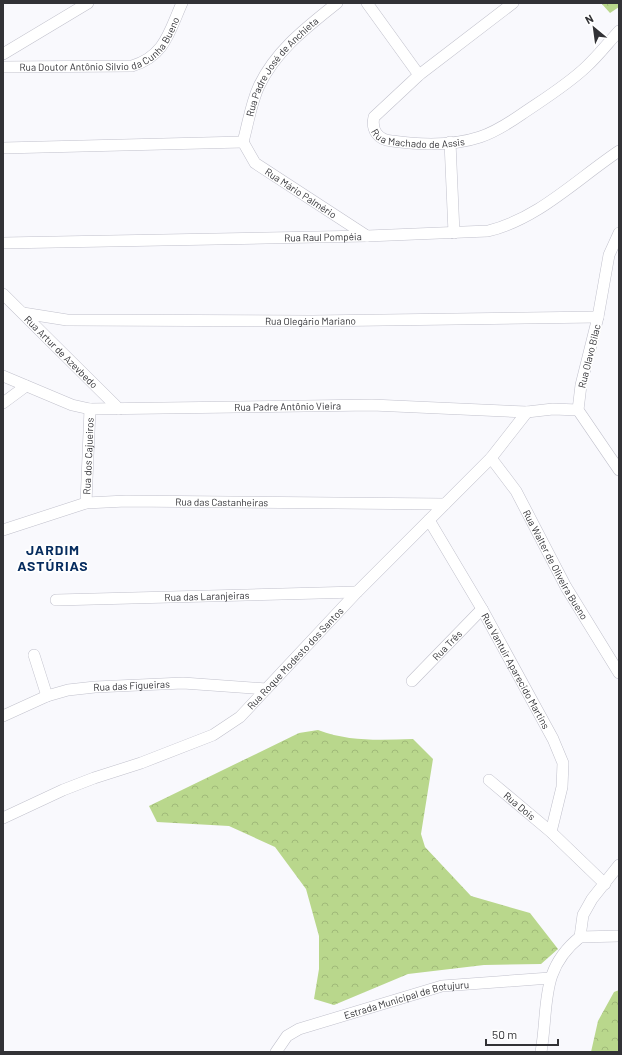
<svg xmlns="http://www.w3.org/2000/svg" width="622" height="1055" font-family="Barlow,sans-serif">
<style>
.forest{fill:url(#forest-crowns)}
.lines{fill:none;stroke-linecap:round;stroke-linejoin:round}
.minor-casing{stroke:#c1c1cc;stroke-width:12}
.minor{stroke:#fff;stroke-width:11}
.labels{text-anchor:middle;stroke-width:3.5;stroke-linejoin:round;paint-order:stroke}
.street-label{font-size:10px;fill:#323236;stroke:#fff}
.district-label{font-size:14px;font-weight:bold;letter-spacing:1px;fill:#062c5f;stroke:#fff}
</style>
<defs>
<pattern id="forest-crowns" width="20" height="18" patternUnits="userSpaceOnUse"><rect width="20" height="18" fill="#b9d78c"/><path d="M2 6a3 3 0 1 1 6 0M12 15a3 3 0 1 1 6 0" fill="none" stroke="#a0b979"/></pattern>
</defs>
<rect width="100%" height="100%" fill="#f9f9fd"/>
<path class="forest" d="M601 3H619V7L610 13Z
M318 730C350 742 380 740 413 739L433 759 421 834 425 847 471 896 530 913 558 949 541 964 484 965 408 974 334 1005 314 999 319 969V936L306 889 275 847 229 826 157 822 149 806 299 733Z
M619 990V1052H591L598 1021 614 992Z"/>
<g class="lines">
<defs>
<g id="minor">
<path d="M367 3 419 75"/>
<path id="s1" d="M513 3 419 75 374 117C371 130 378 140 392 141 420 145 453 146 480 137 495 132 509 123 522 114 544 99 567 85 586 67 598 56 608 43 619 31"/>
<path d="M3 54 88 3"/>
<path id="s2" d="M3 67 132 66C165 56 169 32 182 3"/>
<path id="s3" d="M243 142C248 124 251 103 259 86 276 50 307 27 337 3"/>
<path id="s4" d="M243 142 255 163 367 236"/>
<path d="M450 142 454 233"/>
<path d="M3 148 243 142"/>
<path d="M619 233 609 255 598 317 581 385 578 410 619 470"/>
<path id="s5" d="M3 243 367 236 488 231C538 219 577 179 619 151"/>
<path id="s6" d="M3 294 119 409"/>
<path id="s7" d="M23 313 67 320 312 321 598 317"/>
<path id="s8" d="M3 376 72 405 90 409 372 405 527 412 553 409 578 410"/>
<path d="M3 403 26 386"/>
<path id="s9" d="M491 458 516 491 566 587 619 673"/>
<path id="s10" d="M86 503 90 409"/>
<path id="s11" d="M429 520 482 609 553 739 563 763 562 787 551 832"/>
<path id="s12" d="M3 530 86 503 126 501 445 504"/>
<path id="s13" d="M56 600 357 592"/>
<path d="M34 655 47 696"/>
<path id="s14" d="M412 681 482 609"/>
<path id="s15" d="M3 716 47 696 68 690 95 687 183 683 266 689"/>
<path id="s16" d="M489 780 551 832 605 884"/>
<path id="s17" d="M3 818 63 790 94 778 141 763 213 735 240 717 357 592 491 458 527 412"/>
<path d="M580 937 583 915 592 899 619 865"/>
<path d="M580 937 619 936"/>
<path id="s18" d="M276 1052 287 1036 299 1029 442 986 550 978"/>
<path d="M541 1052C549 1006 539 970 580 937"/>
</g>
</defs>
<use href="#minor" class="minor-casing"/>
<use href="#minor" class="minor"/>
</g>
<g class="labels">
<g class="street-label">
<text dy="4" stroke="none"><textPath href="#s2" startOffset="107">Rua Doutor Antônio Silvio da Cunha Bueno</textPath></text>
<text dy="4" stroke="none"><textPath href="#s3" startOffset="87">Rua Padre José de Anchieta</textPath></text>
<text dy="4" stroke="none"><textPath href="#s1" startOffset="240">Rua Machado de Assis</textPath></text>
<text dy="4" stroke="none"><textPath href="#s4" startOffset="79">Rua Mário Palmério</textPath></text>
<text dy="4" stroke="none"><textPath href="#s5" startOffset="320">Rua Raul Pompéia</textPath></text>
<text dy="4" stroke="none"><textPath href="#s7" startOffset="288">Rua Olegário Mariano</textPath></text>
<text dy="4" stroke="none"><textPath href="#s6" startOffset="82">Rua Artur de Azevbedo</textPath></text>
<text transform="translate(589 356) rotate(-76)" y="4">Rua Olavo Bilac</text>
<text dy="4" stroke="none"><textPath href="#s8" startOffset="291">Rua Padre Antônio Vieira</textPath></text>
<text dy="4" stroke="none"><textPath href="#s10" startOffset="47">Rua dos Cajueiros</textPath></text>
<text dy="4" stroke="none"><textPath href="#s12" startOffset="223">Rua das Castanheiras</textPath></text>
<text dy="4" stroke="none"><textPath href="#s9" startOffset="125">Rua Walter de Oliveira Bueno</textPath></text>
<text dy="4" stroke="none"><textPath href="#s13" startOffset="151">Rua das Laranjeiras</textPath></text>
<text dy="4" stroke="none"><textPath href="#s14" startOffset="50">Rua Três</textPath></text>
<text dy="4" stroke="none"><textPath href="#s17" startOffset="339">Rua Roque Modesto dos Santos</textPath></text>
<text dy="4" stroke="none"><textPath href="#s11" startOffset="174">Rua Vantuir Aparecido Martins</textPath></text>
<text dy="4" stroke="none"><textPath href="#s15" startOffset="134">Rua das Figueiras</textPath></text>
<text dy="4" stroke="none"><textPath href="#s16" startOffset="40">Rua Dois</textPath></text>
<text dy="4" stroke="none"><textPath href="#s18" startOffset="145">Estrada Municipal de Botujuru</textPath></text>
</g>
<g class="district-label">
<text x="53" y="555">JARDIM<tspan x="53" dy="16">ASTÚRIAS</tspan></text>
</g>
</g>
<rect width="622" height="1055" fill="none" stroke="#323236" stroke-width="8"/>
<g transform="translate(594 28) rotate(331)" stroke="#ffffff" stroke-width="3" paint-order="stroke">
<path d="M0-3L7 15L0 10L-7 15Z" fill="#323236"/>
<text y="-6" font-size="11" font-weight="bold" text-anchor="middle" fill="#323236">N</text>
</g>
<path d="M486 1039v6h72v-6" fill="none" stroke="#323236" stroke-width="2"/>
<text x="492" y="1039" font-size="12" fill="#323236" stroke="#ffffff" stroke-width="3" paint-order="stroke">50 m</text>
</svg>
